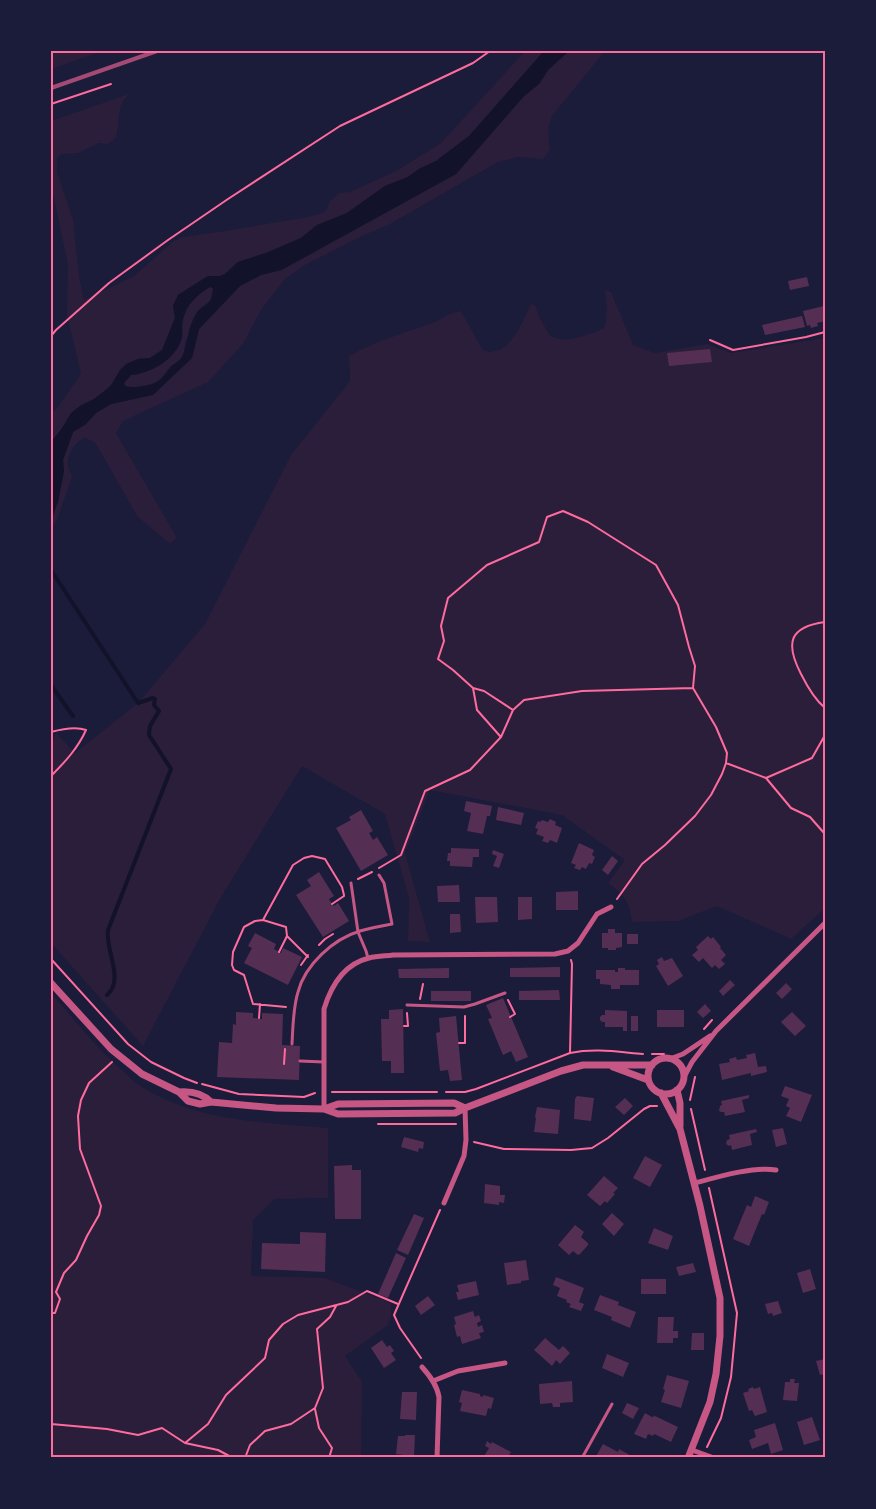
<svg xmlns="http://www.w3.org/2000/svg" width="876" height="1509" font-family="Raleway,sans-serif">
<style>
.green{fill:#2a1e3b}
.water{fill:#12122b;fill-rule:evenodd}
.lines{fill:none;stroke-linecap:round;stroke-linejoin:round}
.stream{stroke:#12122b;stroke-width:4}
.building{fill:#542f53}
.path{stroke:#ff6b9d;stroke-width:2}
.service{stroke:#c65784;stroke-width:3}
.minor{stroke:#c65784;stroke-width:5}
.tertiary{stroke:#c65784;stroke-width:7}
.rail{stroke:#a44b75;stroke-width:4}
.neatline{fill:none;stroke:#ff6b9d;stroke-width:2}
</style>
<rect width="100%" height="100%" fill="#1b1b3a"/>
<path class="green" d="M51 51H103L51 69Z
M525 51H544L469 136 436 161 419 169 408 177 385 186 347 213 317 225 301 238 266 253 238 262 225 274 220 276H208L178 295 173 305 175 318 162 350 150 358 138 359 120 370 112 384 107 389 94 399 80 406 51 443V413L58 407 81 374 67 314 68 265 51 184V121L129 94C116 105 120 123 116 138L107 144 99 143 78 153 61 154 57 159V172L73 220 79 277 84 300 134 276 174 241 183 237 219 232 308 217 322 213 327 209 329 202 339 193 350 192 398 170 441 143Z
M569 51H605L552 116C547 130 548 135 550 149L546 156 542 159 518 157 498 162 390 224 362 236 305 265 285 279 261 310 243 344 208 382 123 421 116 433 177 538 170 544 137 516 95 442 85 438C75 441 66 456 68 467 69 468 72 476 72 477L58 517 51 530V519L54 515 64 472 63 460 73 432 86 424 96 413 111 404 153 394 192 358 199 329 240 286 261 275 282 270 456 174 524 96 539 84 548 70Z
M210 287 213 288 210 301 203 308 185 342 184 353 180 360 171 366 158 382 153 384 130 388 125 386 124 383 131 375H137L182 336C182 312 188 300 210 287Z
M605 290 611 292 633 345 655 353 707 344 731 353 825 338V908L791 939 717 906 678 921 632 922C630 902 624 895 608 883L625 860 562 815 430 790 405 853 430 942 408 941 409 898 385 814 302 766 221 897 143 1046 51 943V744L56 733 75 753 138 703 205 624 291 455 350 381 349 356C375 341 404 333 432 323 444 319 447 313 461 311L482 349 489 352 500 350 509 343 518 331 531 304 535 305 540 318 550 336C554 337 557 339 560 339 572 341 594 333 604 328 608 315 607 303 605 290Z
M51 993C74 1019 95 1047 122 1070 127 1075 133 1081 139 1085 197 1122 262 1122 328 1128V1198L274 1199 253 1220 251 1276 325 1278 391 1303V1316L388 1325 345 1356 362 1382 361 1458H51Z"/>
<path class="water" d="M544 51H569L548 70 539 84 524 96 456 174 281 270 261 275 240 286 199 329 192 358 153 395 111 404 96 413 86 424 73 432 63 460 64 471 58 502 51 519V442L62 428 71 413 80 406 94 399 107 389 112 384 120 370 126 364 138 359 150 358 162 350 175 318 173 306 178 295 208 276H220L225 274 238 262 266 253 301 238 317 225 347 213 385 186 408 177 419 169 436 161 469 136ZM210 287 213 288C213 307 203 302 196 314 188 326 188 342 183 355 180 362 174 363 170 368 166 372 165 376 161 379 153 386 134 389 125 386L124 383 131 375C152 373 176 359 182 338 183 332 181 325 183 319 186 305 198 294 210 287Z"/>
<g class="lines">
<path class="stream" d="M51 570 138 703 153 698 155 699 154 705 159 711 150 726 149 735 171 769 108 930C105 950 125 980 107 995
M51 685 73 716"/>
</g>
<path class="building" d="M807 277 809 286 790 290 788 281Z
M824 306 825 321 817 323 818 326 811 328 810 325 807 326 803 311Z
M802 316 805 327 765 335 762 325Z
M710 349 712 362 669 366 667 353Z
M466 801 492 806 490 816H487L483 834 467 831 471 813 464 811Z
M498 807 524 813 521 825 496 820Z
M361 810 373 831 369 833 373 840 377 837 388 855 361 871 336 828 351 820 349 817Z
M550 819 556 822 555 825 562 828 557 843 550 840 548 843 542 841 544 837 536 834 538 829 535 828 538 821 540 822 542 820 548 822Z
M579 843 594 850 592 855 595 857 592 864 589 863 586 869 582 867 580 870 574 868 576 865 571 863Z
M451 848 479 849V857H473L472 867 450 866V861H447L448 853H451Z
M493 850 504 854 499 868 493 866 497 856 492 854Z
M612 856 618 861 608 875 602 870Z
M319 872 334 896 329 899 332 904 334 906 338 903 349 921 323 937 296 895 311 886 307 880Z
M459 885 460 902H438L437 886Z
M578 891V910H556V892Z
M475 897H497L498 922 476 923Z
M518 897H532V919L518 920Z
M450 914H460L461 932 450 933Z
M608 929H615V933H622V947L616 948V950H608V948H602V933H608Z
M255 933 276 944 274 949 281 953 283 948 302 957 288 985 244 963 252 948 248 946Z
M627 934H638V944H627Z
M708 936 711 939 713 937 721 947 720 948 726 955 721 960 725 964 719 969 715 965 712 968 703 958 699 962 692 955 698 950 696 947Z
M662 957 664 961 672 958 683 976 668 986 656 966 659 964 657 960Z
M560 967V977H510V968Z
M449 968V978H399L398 969Z
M618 968H625V970H639V985H620V989H611V985L600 984V979H596V970H615V972H618Z
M730 980 735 985 723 996 719 991Z
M786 983 792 989 782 999 776 993Z
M559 990 560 1000H519V991Z
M431 991H471V1001H431Z
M503 998 528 1057 516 1062 511 1051 503 1055 488 1019 492 1018 486 1005Z
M705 1004 711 1011 703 1018 697 1012Z
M403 1009 404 1073H391V1061H382L381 1019H389V1010Z
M605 1010 627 1011V1031H623V1027H605V1022H602L600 1020V1017L602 1015H605Z
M657 1010H684V1027H657Z
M236 1012 253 1013V1018L262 1019V1013L283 1014 282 1045 300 1046 299 1080 217 1077 219 1042 232 1043 233 1024 236 1025Z
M792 1012 806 1026 795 1036 781 1022Z
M456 1016 462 1080 450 1081 448 1070 440 1071 436 1033 440 1032 439 1018Z
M631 1016H638V1031H631Z
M755 1053 758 1067 766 1066 767 1072 751 1076V1073L722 1080 719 1064 730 1062 729 1059 736 1057 737 1060 747 1058 746 1055Z
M785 1086 812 1095 801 1122 786 1116 790 1108 786 1106 789 1099 781 1096Z
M749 1095V1098L742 1100 745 1112 725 1116 724 1112H721L719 1111 720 1106 722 1105 721 1101Z
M577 1096 594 1098 591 1121 574 1119 575 1099Z
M625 1098 633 1106 624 1115 615 1107Z
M537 1107 560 1110 558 1134 534 1132 536 1118 535 1117Z
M783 1128 787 1144 776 1147 772 1130Z
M756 1129 757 1132 750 1134 752 1145 732 1150 731 1145 729 1146 726 1144 727 1140 730 1139 729 1135Z
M404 1137 424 1142 423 1149 419 1148 418 1152 401 1147Z
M645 1156 662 1165 650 1187 633 1178Z
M352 1165V1170H361V1219H335L334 1166Z
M604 1176 618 1188 613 1193 615 1194 607 1203 605 1201 600 1206 587 1195Z
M485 1184 500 1186V1195H505L504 1203 499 1202V1205L484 1203Z
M755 1196 769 1202 764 1215 762 1214 749 1246 733 1239 747 1205 751 1207Z
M612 1213 624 1224 614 1236 602 1224Z
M414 1214 424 1218 408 1255 397 1250Z
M575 1225 584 1232 581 1237 588 1243V1245L580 1254 578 1255 573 1251 569 1255 558 1245Z
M654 1228 673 1236 668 1250 648 1243Z
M300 1232 326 1233 325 1272 261 1269 262 1243 300 1244Z
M396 1253 406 1258 388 1298 378 1294Z
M526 1260 529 1280 521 1281V1283L507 1285 504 1263Z
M693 1263 696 1272 679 1276 676 1267Z
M810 1269 816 1289 803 1293 797 1273Z
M556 1277 584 1288 579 1302 584 1304 581 1311 569 1307 571 1304 566 1302 567 1300 557 1296 560 1288 553 1285Z
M641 1279H666V1294H641Z
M476 1281 479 1295 458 1300 456 1292H459L457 1285Z
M600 1295 619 1302 618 1305 636 1312 630 1328 611 1320 612 1317 594 1310Z
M428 1296 435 1305 421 1315 415 1306Z
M778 1301 782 1313 773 1316 772 1313 768 1314 765 1304Z
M473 1311 475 1317 479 1315 481 1321 477 1323 478 1327 482 1325 484 1332 479 1333 481 1338 462 1344 460 1336 457 1337 454 1325 456 1324 454 1317Z
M658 1317H674L673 1331H678V1338H673V1343H657Z
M692 1333H704V1350H691Z
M545 1338 559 1350 563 1346 570 1353 560 1364 556 1360 552 1366 534 1350Z
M382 1340 387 1347 390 1345 394 1351 391 1353 396 1360 384 1368 371 1348Z
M607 1354 629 1363 623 1377 602 1368Z
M825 1359V1374L820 1375 816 1361Z
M667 1375 689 1381 681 1408 661 1402 665 1390 663 1389Z
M790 1379H795L794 1383H799L797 1401 783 1400 785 1382H790Z
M572 1381 573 1402 560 1403V1407H553L552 1403 540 1404 539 1384Z
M753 1387 754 1389 760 1387 767 1412 755 1416 752 1410 749 1411 743 1393 749 1391 748 1389Z
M462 1390 480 1394V1396L483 1397V1395L494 1398 491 1409 488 1408 486 1416 460 1411 462 1403 459 1402Z
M402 1392H417L416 1420 400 1419Z
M627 1403 639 1408 633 1419 622 1413Z
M645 1413 652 1417 655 1416 678 1427 671 1442 654 1434 653 1436 648 1434 646 1439 634 1434Z
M812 1417 820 1440 804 1445 797 1422Z
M775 1423 783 1450 771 1454 768 1443 752 1449 749 1440 756 1437 754 1430Z
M405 1435H415L414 1457H404V1455L396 1454 398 1436H405Z
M487 1441 491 1444 492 1442 511 1452 507 1458H483L489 1448 485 1446Z
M603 1444 618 1452 619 1449 635 1458H595Z"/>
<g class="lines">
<path class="path" d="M51 104 111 84
M51 336 56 330 109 283 168 240 228 199 340 126 473 63 490 51
M710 340 733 350 806 337 825 332
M825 622C789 627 785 643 801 674 807 686 814 699 825 708
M473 688 477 710 500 736
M513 710 484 691 473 688 453 670 438 659 444 641 441 626 448 598 487 565 539 542 547 517 563 511 588 522 656 565 678 605 689 647 695 666 693 688 716 727 727 753 726 763 722 774 711 795 695 816 665 845 642 864 617 899
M51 732C62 729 75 726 86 730 78 748 65 762 51 776
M726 763 766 778 791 808 810 817 824 833 825 840
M766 778 812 758 825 735
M379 868 401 855 425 791 470 770 501 737 513 710 524 700 582 691 693 688
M358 879 372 872
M332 904 344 896
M263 920 286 927 287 936 308 957
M319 945 325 939 333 934
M279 952 287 936
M51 959 128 1044 151 1062 184 1078 197 1083
M301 965 308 955
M420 999 423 984
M508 1000 515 1014 510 1017
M286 1007 253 1004 244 975 234 970 232 965 233 952 244 927 255 921 263 920 293 865 304 858 312 856 325 859 342 887 344 895
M259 1018 260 1004
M404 1026H408L407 1013
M704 1029 712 1020
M459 1043H465V1016
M570 1053 572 964 571 960
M652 1054H664
M284 1064 285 1049
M202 1084 239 1094 260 1095 304 1097 315 1093
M332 1092H437
M446 1092H465L476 1089 570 1053C595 1048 618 1052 643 1054
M690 1100 695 1077
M691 1109 705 1170
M378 1124H456
M474 1142 504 1149 571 1150 592 1148 608 1138 644 1109 650 1106H657
M51 1313H55L60 1299 56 1292 64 1273 76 1260 87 1236 99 1215 101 1206 80 1149 78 1116 81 1100 89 1083 112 1062
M421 1358 400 1328 394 1315 440 1210
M315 1409 319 1428 332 1448 329 1458
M51 1424 107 1429 138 1435 162 1428 185 1443 208 1424 226 1395 265 1358 269 1340 283 1324 298 1315 348 1302 367 1291 398 1304
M185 1443 218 1450 233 1458
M707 1447 721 1418 731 1377 737 1313 709 1188
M245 1458 250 1445 265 1431 291 1424 315 1408 323 1388 317 1329 330 1317 336 1306"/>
<path class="service" d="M351 883 358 932 366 951 368 958
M407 1005 464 1007 475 1004 505 993
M292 1044C293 1026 293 1008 298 992 305 965 333 939 360 931 370 928 381 926 392 924L384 883 379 875
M300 1061 324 1062
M582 1458 612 1404"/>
<path class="minor" d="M670 1059 683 1054 710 1036
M684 1077 692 1062 716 1031 825 923
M324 1109V1009C331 986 344 964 369 958 377 956 386 956 393 955L555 954 568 951 578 943 597 914 611 907
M695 1183C717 1177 754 1166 776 1170
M444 1203 464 1156 466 1140 465 1108
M422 1367C430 1376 437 1385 439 1397L437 1458
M433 1381 458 1371 505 1363
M692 1450 714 1458"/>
<path class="tertiary" d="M51 983 111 1049 142 1074 179 1092 188 1101 200 1104 211 1102 276 1108 324 1109 338 1114 455 1113 465 1108 561 1071 583 1065H652
M648 1076a18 18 0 1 1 36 0a18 18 0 1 1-36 0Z
M613 1067 648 1080
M677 1090 680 1103V1126
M179 1092C191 1091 203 1094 211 1102
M661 1093 680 1129 700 1206 720 1298V1336L716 1374 710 1402 688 1458
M324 1109 338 1104 454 1103 465 1108"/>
<path class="rail" d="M51 88 157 51"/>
</g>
<rect width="876" height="1509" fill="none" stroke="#1b1b3a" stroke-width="105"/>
<rect x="52" y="52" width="772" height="1404" class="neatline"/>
</svg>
